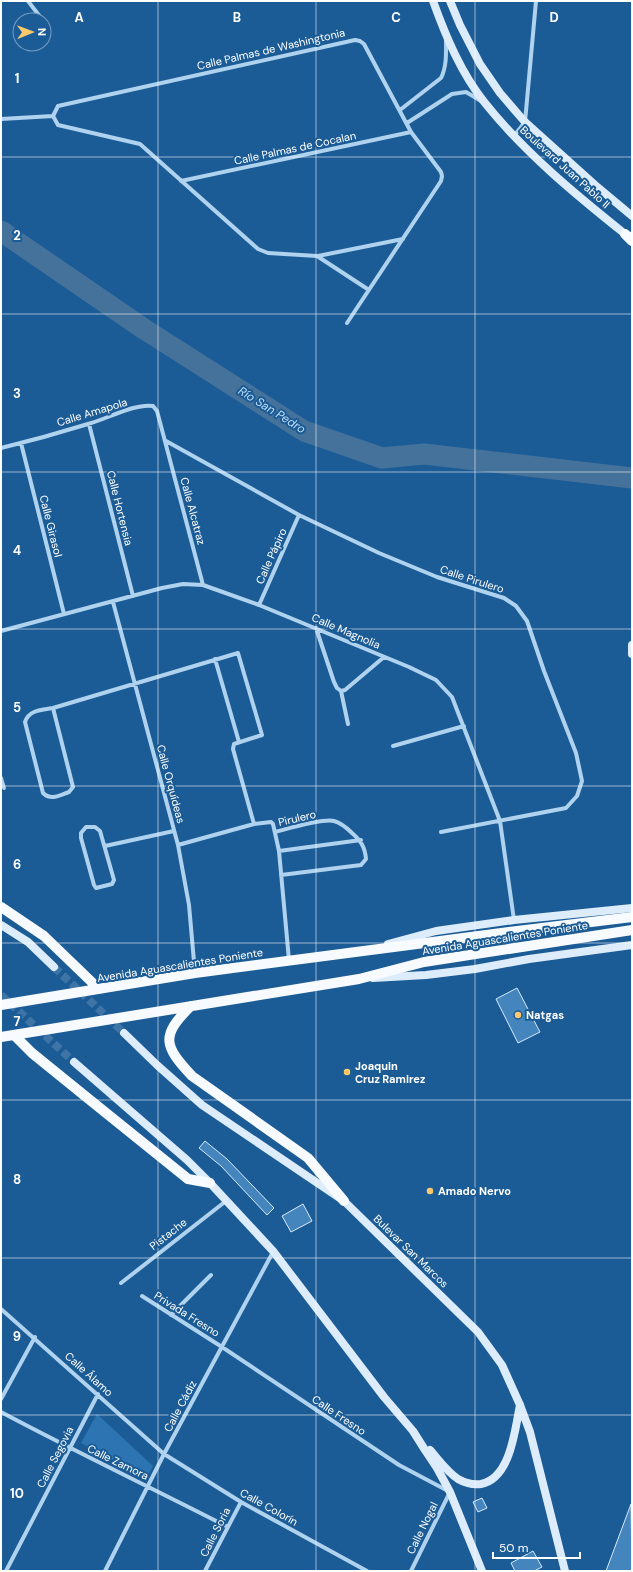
<svg xmlns="http://www.w3.org/2000/svg" width="633" height="1572" font-family="'DM Sans',sans-serif">
<style>
.green{fill:#2c75b2}
.lines{fill:none;stroke-linecap:round;stroke-linejoin:round}
.river{stroke:#45729b;stroke-width:21}
.building{fill:#4485bd;stroke:#d6eafb}
.secondary-tunnel{stroke:#3e74a6;stroke-width:8;stroke-dasharray:8 4;stroke-linecap:butt}
.street{stroke:#afd2ef;stroke-width:4}
.secondary{stroke:#ddecfb;stroke-width:8}
.primary{stroke:#f7fbff;stroke-width:10}
.grid{fill:none;stroke:#fff;stroke-width:1;stroke-opacity:0.55}
.poi-dot{fill:#ffc86d;stroke:#1c5c96;stroke-width:1.5}
.labels{text-anchor:middle;stroke-width:4;stroke-linejoin:round;paint-order:stroke}
.street-label{font-size:11px;fill:#fff;stroke:#1c5c96}
.poi-label{font-size:11px;font-weight:bold;fill:#fff;stroke:#1c5c96;text-anchor:start}
.water-label{font-size:12px;font-style:italic;fill:#bbdcf6;stroke:#1c5c96}
.grid-label{font-size:13px;text-anchor:middle;font-weight:bold;fill:#fff;stroke:#1c5c96;stroke-width:4;stroke-linejoin:round;paint-order:stroke}
</style>
<rect width="100%" height="100%" fill="#1c5c96"/>
<path class="green" d="M97 1414 153 1466 147 1477 81 1443Z"/>
<g class="lines">
<path class="river" d="M1 231 144 329 304 431 382 458 424 454 632 478"/>
</g>
<path class="building" d="M517 988 540 1032 518 1043 496 999Z
M205 1141 227 1159 274 1208 267 1215 221 1166 199 1148Z
M303 1204 312 1221 291 1232 282 1216Z
M482 1498 487 1508 478 1512 473 1502Z
M631 1504 632 1571H606Z
M533 1551 542 1567 534 1571H515L511 1563Z"/>
<g class="lines">
<path class="secondary-tunnel" d="M54 967 124 1033
M1 995 74 1062"/>
<path class="street" d="M28 1 41 18
M400 110 441 78C447 66 446 52 446 39
M53 116 58 106 355 40 360 41 364 44 411 132 441 172 442 176 441 181 347 323
M53 116 58 125 140 144 258 249 268 253 317 256 369 290
M1 119 53 116
M407 123 452 94 466 92 481 101
M514 136 525 122 536 1
M181 181 411 132
M318 256 403 239
M89 424 133 596
M166 441 299 515 379 553 437 577 504 598 516 606 527 621 544 671 576 753 582 781 577 796 566 808 441 832
M21 443 64 614
M1 448C30 441 59 433 88 424 107 419 135 403 153 406L157 411 203 585
M113 602 178 845 189 905 195 973
M259 605 299 515
M316 628 334 682 337 688 341 691 348 724
M1 631 162 588 183 584 203 585 259 605 409 667 436 680 452 697 500 821 514 920
M215 659 239 742
M341 691 345 690 384 657
M53 708 73 787 69 792C60 795 51 801 43 793L25 722C29 710 41 710 53 708L238 653 262 735 234 744 233 749 254 824
M393 746 464 726
M1 778 4 788
M86 827H95L100 831 114 880 112 884 96 888 94 885 81 838V833Z
M275 832C287 829 323 818 334 821 341 823 347 828 352 833 361 841 365 847 366 859L361 865 281 875
M178 845 254 824 271 822 273 824 279 851 289 960
M105 846 174 831
M279 851 361 840
M121 1283 226 1201
M142 1296 222 1347 399 1465 450 1492 411 1571
M1 1309 164 1454 241 1502 367 1571
M171 1315 211 1275
M1 1399 35 1337
M1 1412C76 1452 152 1488 228 1527
M6 1571 98 1394
M105 1571 164 1454 273 1252
M205 1571 241 1502"/>
<path class="secondary" d="M433 1C446 37 461 73 485 103 525 153 575 194 625 234L630 236
M450 1 460 25 480 64 500 93 525 122 595 185 632 216
M632 645V654
M1 925 28 942 54 967
M388 944 436 931 514 920 632 908
M373 978 426 975 475 969 529 959 632 945
M124 1033 157 1065 202 1105 344 1201 478 1332 502 1365 520 1405 530 1432 565 1571
M74 1062 187 1160 210 1183 273 1251 384 1397 413 1431 425 1450 437 1468 450 1492 482 1571
M430 1450C438 1459 447 1472 458 1479 465 1483 473 1485 481 1484 511 1478 515 1429 520 1405"/>
<path class="primary" d="M625 234 632 241
M1 907 44 936 99 989
M1 1005 195 973 509 932 632 917
M191 1006C160 1036 164 1046 192 1076L308 1158 344 1201
M14 1035 32 1053 90 1100 188 1179 210 1183
M1 1037 359 979 424 962 632 930"/>
</g>
<path class="grid" d="M158 1V1571M316 1V1571M475 1V1571M1 157H632M1 314H632M1 472H632M1 629H632M1 786H632M1 943H632M1 1100H632M1 1258H632M1 1415H632"/>
<g class="poi-dot">
<circle cx="518" cy="1015" r="4"/>
<circle cx="347" cy="1072" r="4"/>
<circle cx="430" cy="1191" r="4"/>
</g>
<g class="labels">
<g class="street-label">
<text transform="translate(271 49) rotate(-13)" y="4">Calle Palmas de Washingtonia</text>
<text transform="translate(295 148) rotate(-12)" y="4">Calle Palmas de Cocalan</text>
<text transform="translate(565 167) rotate(42)" y="4">Boulevard Juan Pablo II</text>
<text transform="translate(92 412) rotate(-17)" y="4">Calle Amapola</text>
<text transform="translate(120 508) rotate(76)" y="4">Calle Hortensia</text>
<text transform="translate(193 511) rotate(75)" y="4">Calle Alcatraz</text>
<text transform="translate(51 526) rotate(76)" y="4">Calle Girasol</text>
<text transform="translate(271 556) rotate(-66)" y="4">Calle Pápiro</text>
<text transform="translate(472 579) rotate(18)" y="4">Calle Pirulero</text>
<text transform="translate(346 631) rotate(23)" y="4">Calle Magnolia</text>
<text transform="translate(171 784) rotate(75)" y="4">Calle Orquídeas</text>
<text transform="translate(297 818) rotate(-13)" y="4">Pirulero</text>
<text transform="translate(505 938) rotate(-9)" y="4">Avenida Aguascalientes Poniente</text>
<text transform="translate(180 965) rotate(-9)" y="4">Avenida Aguascalientes Poniente</text>
<text transform="translate(168 1234) rotate(-38)" y="4">Pistache</text>
<text transform="translate(411 1251) rotate(44)" y="4">Bulevar San Marcos</text>
<text transform="translate(187 1314) rotate(32)" y="4">Privada Fresno</text>
<text transform="translate(89 1374) rotate(42)" y="4">Calle Álamo</text>
<text transform="translate(180 1406) rotate(-62)" y="4">Calle Cádiz</text>
<text transform="translate(339 1415) rotate(34)" y="4">Calle Fresno</text>
<text transform="translate(55 1457) rotate(-63)" y="4">Calle Segovia</text>
<text transform="translate(118 1462) rotate(26)" y="4">Calle Zamora</text>
<text transform="translate(269 1507) rotate(29)" y="4">Calle Colorín</text>
<text transform="translate(422 1528) rotate(-64)" y="4">Calle Nogal</text>
<text transform="translate(215 1532) rotate(-63)" y="4">Calle Soria</text>
</g>
<g class="poi-label">
<text x="526" y="1019">Natgas</text>
<text x="355" y="1070">Joaquin<tspan x="355" dy="13">Cruz Ramirez</tspan></text>
<text x="438" y="1195">Amado Nervo</text>
</g>
<g class="water-label">
<text transform="translate(272 410) rotate(32)" y="4">Río San Pedro</text>
</g>
</g>
<g class="grid-label">
<text x="79" y="22">A</text>
<text x="237" y="22">B</text>
<text x="396" y="22">C</text>
<text x="554" y="22">D</text>
<text x="17" y="83">1</text>
<text x="17" y="240">2</text>
<text x="17" y="398">3</text>
<text x="17" y="555">4</text>
<text x="17" y="712">5</text>
<text x="17" y="869">6</text>
<text x="17" y="1026">7</text>
<text x="17" y="1184">8</text>
<text x="17" y="1341">9</text>
<text x="17" y="1498">10</text>
</g>
<rect width="633" height="1572" fill="none" stroke="#ffffff" stroke-width="4"/>
<g transform="translate(32 32) rotate(89)"><circle r="19" fill="#1c5c96" stroke="#779dc0"/>
<path d="M0-3L7 15L0 10L-7 15Z" fill="#ffc86d"/>
<text y="-6" font-size="11" font-weight="bold" text-anchor="middle" fill="#ffffff">N</text>
</g>
<path d="M493 1552v6h87v-6" fill="none" stroke="#ffffff" stroke-width="2"/>
<text x="499" y="1552" font-size="12" fill="#ffffff" stroke="#1c5c96" stroke-width="3" paint-order="stroke">50 m</text>
</svg>
